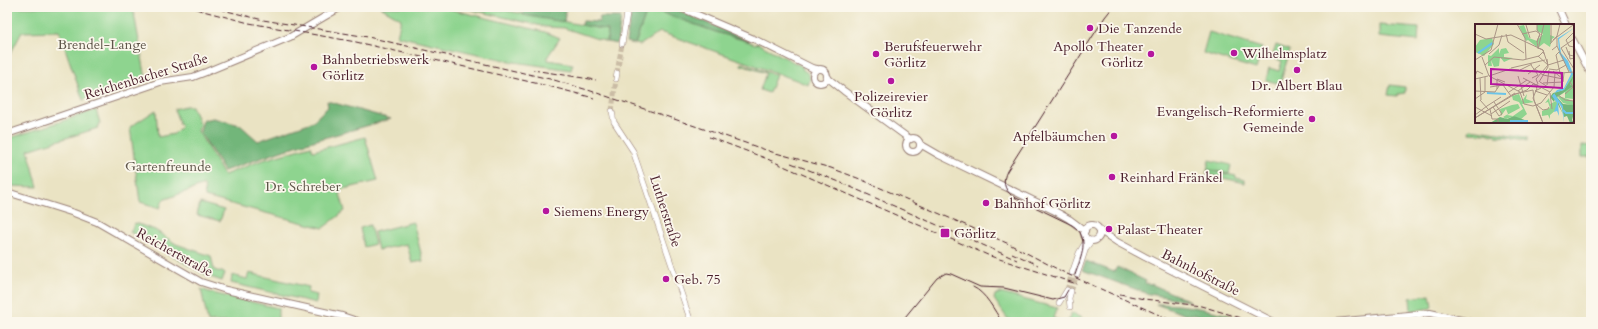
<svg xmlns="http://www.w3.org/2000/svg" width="1598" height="329" font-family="Cardo,serif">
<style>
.green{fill:#8ed48f;stroke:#6c7a5d}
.forest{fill:#72b67a;stroke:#5e6a52}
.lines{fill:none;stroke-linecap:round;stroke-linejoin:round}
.minor-tunnel{stroke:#cabca5;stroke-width:5;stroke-dasharray:5 2.5;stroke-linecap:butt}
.minor-casing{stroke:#9a8177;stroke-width:6}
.major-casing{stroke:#9a8177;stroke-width:8}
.minor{stroke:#fff;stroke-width:5}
.major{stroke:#fff;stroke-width:6}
.tram{stroke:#4a1f2b;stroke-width:1}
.rail{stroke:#4a1f2b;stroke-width:1;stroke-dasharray:6 3;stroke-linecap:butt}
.poi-dot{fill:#b5179e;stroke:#fbf7ec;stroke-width:1.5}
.labels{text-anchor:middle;stroke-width:3.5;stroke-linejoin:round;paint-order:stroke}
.poi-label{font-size:14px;fill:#4a1f2b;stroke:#fbf7ec;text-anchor:start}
.park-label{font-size:14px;fill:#5e5549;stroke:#fbf7ec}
.street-label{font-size:14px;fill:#4a1f2b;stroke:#fbf7ec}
.inset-river{fill:none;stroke:#6bc4e9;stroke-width:2}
.inset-road{fill:none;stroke:#aa9586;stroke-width:1}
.view{fill:#b5179e;fill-opacity:0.15;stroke:#b5179e;stroke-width:2}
.inset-edge{fill:none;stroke:#4a1f2b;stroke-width:2}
</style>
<rect width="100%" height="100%" fill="#fbf7ec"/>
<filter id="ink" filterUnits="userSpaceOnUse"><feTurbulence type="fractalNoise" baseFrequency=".025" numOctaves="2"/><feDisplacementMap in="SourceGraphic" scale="8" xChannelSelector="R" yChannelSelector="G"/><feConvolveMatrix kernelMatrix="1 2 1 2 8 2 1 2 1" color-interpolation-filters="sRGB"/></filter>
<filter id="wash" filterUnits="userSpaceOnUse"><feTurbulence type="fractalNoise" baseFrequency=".012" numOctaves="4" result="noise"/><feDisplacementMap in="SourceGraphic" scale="16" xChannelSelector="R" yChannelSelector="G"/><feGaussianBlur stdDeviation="0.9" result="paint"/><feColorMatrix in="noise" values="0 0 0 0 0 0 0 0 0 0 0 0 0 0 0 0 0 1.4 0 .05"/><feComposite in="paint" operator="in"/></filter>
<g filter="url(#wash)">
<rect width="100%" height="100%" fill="#eae3c3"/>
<path class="green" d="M7 7 133 8 146 79 83 100 59 31 22 32 7 60Z
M380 7H441L545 32 560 38 548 56V60L573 64 571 70 514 62 397 36 401 19Z
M459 7H488L608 30 607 42 564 28 546 27Z
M649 8 716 32 756 44 757 43 803 67 802 69 809 74 810 80 808 85 796 80 660 32 640 45 635 44 645 16Z
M1379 25 1419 28 1418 41 1379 37Z
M1209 32 1262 48 1256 69 1203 53Z
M1276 45 1290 50 1280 84 1266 80 1269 68 1279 71 1282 61 1272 58Z
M741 63 776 75 769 93 760 90 766 73 741 65Z
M1390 85 1405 87V93L1398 94 1397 96 1388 95Z
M186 106H192L200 125 198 131 224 175 260 161 311 146 313 151 365 137 378 181 339 190 345 211 323 228 205 197 204 185 163 200 160 208 140 202 130 127 156 110 158 137 174 134 181 127 174 109Z
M96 110 100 123 98 128 28 150 38 187 7 186V139Z
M1470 129 1527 137V141L1522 139 1513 138 1512 137 1496 136 1494 134 1492 135 1486 133 1485 134 1469 133Z
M1582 145 1591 146V164L1590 157H1582Z
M1209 160 1231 165 1229 174 1207 169Z
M1207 170 1236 176V178L1245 180V183L1206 174Z
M200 203 224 210 220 221 197 215Z
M413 222 423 261 412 263 407 244 378 250 374 232Z
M135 223 155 230 176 244 211 256 214 270 225 273 222 281 207 276 130 232Z
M370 225 375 244 364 247 360 228Z
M249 273 309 287 308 293 317 295 316 303 231 283 232 275 247 279Z
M201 289 212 293 278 308V322H208Z
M1000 293 1057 308 1053 318 1063 322H1010V320L1007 318 994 299 995 295Z
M1430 295 1432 306 1431 308 1411 311 1410 298Z
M1071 313 1090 322H1068Z"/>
<path class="forest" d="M524 7 540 10 541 7H566L564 22 523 15Z
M636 7H670L750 41 716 32 649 8 645 16 635 44 626 42 632 9Z
M600 17H621L617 44 607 42 608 30 582 25 583 21 599 22Z
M327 101 391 119 299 145 224 171 200 132 203 120 213 118 240 125 258 141 312 122 328 107Z
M1086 261 1114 272 1117 267 1146 281 1145 283 1150 285 1151 284 1190 301 1149 294 1082 270Z
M1156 304C1188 304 1219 311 1249 322H1214L1195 314 1186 315Z"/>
</g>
<g filter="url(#ink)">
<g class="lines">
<path class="minor-tunnel" d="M617 73 622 44
M612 111 616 79
M1067 290 1072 273
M1071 291 1077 275"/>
<defs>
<path id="minor" d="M622 44 628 7
M616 79 617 73
M612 111 614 122 633 151 691 322
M1072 273 1079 253 1086 241V237
M1077 275 1086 248 1092 240
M1059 303 1067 290
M1070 307 1069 298 1071 291"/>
<path id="major" d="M679 7 756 40 812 68 817 69
M1558 7 1566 25
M1573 40 1591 74
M813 76a7 7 0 1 1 14 0a7 7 0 1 1-14 0Z
M827 76 829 79 844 91 907 137 911 139
M7 134 149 86 160 82 193 77 206 72 290 37 341 7
M906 145a7 7 0 1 1 14 0a7 7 0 1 1-14 0Z
M920 144 939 155 1053 210 1069 219 1085 231
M7 192 74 213 97 222 201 282 226 290 342 316 360 322
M1084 233a8 8 0 1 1 16 0a8 8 0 1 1-16 0Z
M1099 230 1117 242 1145 257 1274 322
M1335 322 1430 313 1470 322"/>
</defs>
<use href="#minor" class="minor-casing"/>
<use href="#major" class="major-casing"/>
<use href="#minor" class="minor"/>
<use href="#major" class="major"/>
<path class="tram" d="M1075 275C1081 257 1091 237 1072 225L1012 196C1004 189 1002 181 1007 171L1105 17 1113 7
M973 287C986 293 994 310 1002 322
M901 322 937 278 946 273 951 274 980 287 1004 288 1053 300 1064 297 1068 290"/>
<path class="rail" d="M188 7 249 23 356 42 548 86 594 98
M211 7 263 20 368 37 554 80 591 91 772 152 831 168 860 179 1009 244 1067 274 1175 322
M533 70 596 80
M709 137 765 158 990 256 1077 284
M791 163 837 181 1017 260
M1012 253 1038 265
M1120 294 1144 299 1201 306 1255 322"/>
</g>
</g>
<g class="poi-dot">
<circle cx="1090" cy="28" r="4"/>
<circle cx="1234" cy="53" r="4"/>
<circle cx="876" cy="54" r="4"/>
<circle cx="1151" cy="54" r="4"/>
<circle cx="314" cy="67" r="4"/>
<circle cx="1297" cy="70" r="4"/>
<circle cx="891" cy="81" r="4"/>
<circle cx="1312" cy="119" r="4"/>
<circle cx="1114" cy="136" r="4"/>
<circle cx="1112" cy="177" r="4"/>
<circle cx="986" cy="203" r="4"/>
<circle cx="546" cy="211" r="4"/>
<circle cx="1109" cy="229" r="4"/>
<rect x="940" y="228" width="10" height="10" rx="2"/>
<circle cx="666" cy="279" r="4"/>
</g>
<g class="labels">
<g class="poi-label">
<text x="1098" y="33">Die Tanzende</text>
<text x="884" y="51">Berufsfeuerwehr<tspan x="884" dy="16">Görlitz</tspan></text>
<text x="1143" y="51" text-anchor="end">Apollo Theater<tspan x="1143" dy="16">Görlitz</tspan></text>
<text x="1242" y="58">Wilhelmsplatz</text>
<text x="322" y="64">Bahnbetriebswerk<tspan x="322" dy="16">Görlitz</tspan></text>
<text x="1297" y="90" text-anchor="middle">Dr. Albert Blau</text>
<text x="891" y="101" text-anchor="middle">Polizeirevier<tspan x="891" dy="16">Görlitz</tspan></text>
<text x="1304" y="116" text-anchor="end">Evangelisch-Reformierte<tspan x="1304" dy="16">Gemeinde</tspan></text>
<text x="1106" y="141" text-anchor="end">Apfelbäumchen</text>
<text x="1120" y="182">Reinhard Fränkel</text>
<text x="994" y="208">Bahnhof Görlitz</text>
<text x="554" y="216">Siemens Energy</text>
<text x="1117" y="234">Palast-Theater</text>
<text x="954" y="238">Görlitz</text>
<text x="674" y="284">Geb. 75</text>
</g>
<g class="park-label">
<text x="102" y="49">Brendel-Lange</text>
<text x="168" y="171">Gartenfreunde</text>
<text x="303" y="191">Dr. Schreber</text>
</g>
<g class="street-label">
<text transform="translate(146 76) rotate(-17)" y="5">Reichenbacher Straße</text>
<text transform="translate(666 211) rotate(72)" y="5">Lutherstraße</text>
<text transform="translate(175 252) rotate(29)" y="5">Reichertstraße</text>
<text transform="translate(1201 272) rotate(27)" y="5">Bahnhofstraße</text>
</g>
</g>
<g transform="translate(1475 24)">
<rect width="99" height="99" fill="#eae3c3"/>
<path d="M62 0 75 1V11L80 13 77 15 75 23 69 19 64 23 62 18 63 24 53 16 51 17 44 2 49 1 54 14 62 17 68 10 62 7ZM17 14 19 20 9 32 0 28V23L5 16ZM24 24V30L26 25 31 24 34 29 29 30V33L38 34 29 38 25 33 24 42 19 43 16 36 17 42H13V31L16 32ZM98 48 99 75 90 74V68L84 72 98 77 99 81H96L88 79 80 69 89 66ZM44 70 47 77 52 70 51 75 59 78 47 80 52 90 45 96 39 92 31 95 28 93 33 90 31 85 26 92 25 85 37 81 43 80 45 84 32 91 38 92 48 85 44 78 38 76 37 72ZM74 74 75 80 81 77 82 79V85L75 91V95L73 91 67 92V87L75 84 73 78 70 79Z" fill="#8ed48f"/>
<path d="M99 51 95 61 98 62 82 73 88 80 99 81V88H97L99 89 97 96 99 99H95L92 92 89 93 86 81 82 75 88 90 80 75 79 78 75 73 78 69 89 66ZM39 92 52 97 15 99 25 93 32 95Z" fill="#72b67a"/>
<path d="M99 4 84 15 86 29 93 37 98 50 89 66 79 69 88 82 89 99 87 84 83 78 84 92 82 87 79 88 82 79 77 72 82 66 89 64 96 50 84 29 83 14Z" fill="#6bc4e9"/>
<path class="inset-river" d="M3 29 17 19M3 29 18 19M12 69 31 70M88 86 91 89H99M35 97H53"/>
<path class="inset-road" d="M42 0 50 14 51 35M62 0V6L65 10 62 17 63 24 68 26 73 41 61 55 63 60M51 1 55 14M61 7 65 10 62 18M99 8 91 16 94 22 99 23M0 10 11 15 36 11 68 26 69 30M31 10 33 18 49 29M47 10 61 7M99 15 86 24 99 45M78 16 98 1M76 18V0M75 20 82 12 85 0M82 22 94 48M91 23 94 31 99 32M63 25 69 0M77 26 82 22V14M94 27 95 35 99 34M84 28 81 31 85 49M14 30 24 21 27 11M63 32 73 41M7 33 14 52M0 36 16 26 23 0M10 41 19 33 48 36 64 32 69 27M56 41 63 51 57 54M73 41 89 36M36 44 70 36M60 45 68 51 88 55 78 47M74 45 82 46 91 41M45 46 57 40M53 50 65 41M0 52 2 47 8 50M14 52 45 68M14 52 35 45 44 46M43 52 49 72M5 54 6 76M48 54 75 68M0 55 13 52M64 58 73 43 72 35M65 58 73 63 86 64 88 56 85 49 99 48M68 59 88 58 89 49M59 60 62 64 58 74 68 99M28 61 36 72M72 61 74 46M15 63 28 61M66 64 60 67 72 71M22 65V55L30 58M0 67 20 68 24 62M43 67 55 58M34 68 52 56M45 68 49 80 58 82 66 79 79 63 80 49M75 69 77 85M90 70 98 63 95 58M38 71 52 66 58 60 63 61M83 71 90 76 99 77M0 75 10 68V53M5 76 13 85M62 81 68 86 73 85 74 83M12 82 26 73M0 83 17 92M18 83 24 92 27 90 19 78M15 85 17 95H23V99M16 90 35 77M0 91 12 82M0 94 40 70 58 66 59 76 68 99M0 94 40 69"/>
<path class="view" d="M16 45 87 49V64L16 60Z"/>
<rect width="99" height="99" class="inset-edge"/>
</g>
<rect width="1598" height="329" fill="none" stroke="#fbf7ec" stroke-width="24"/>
</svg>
